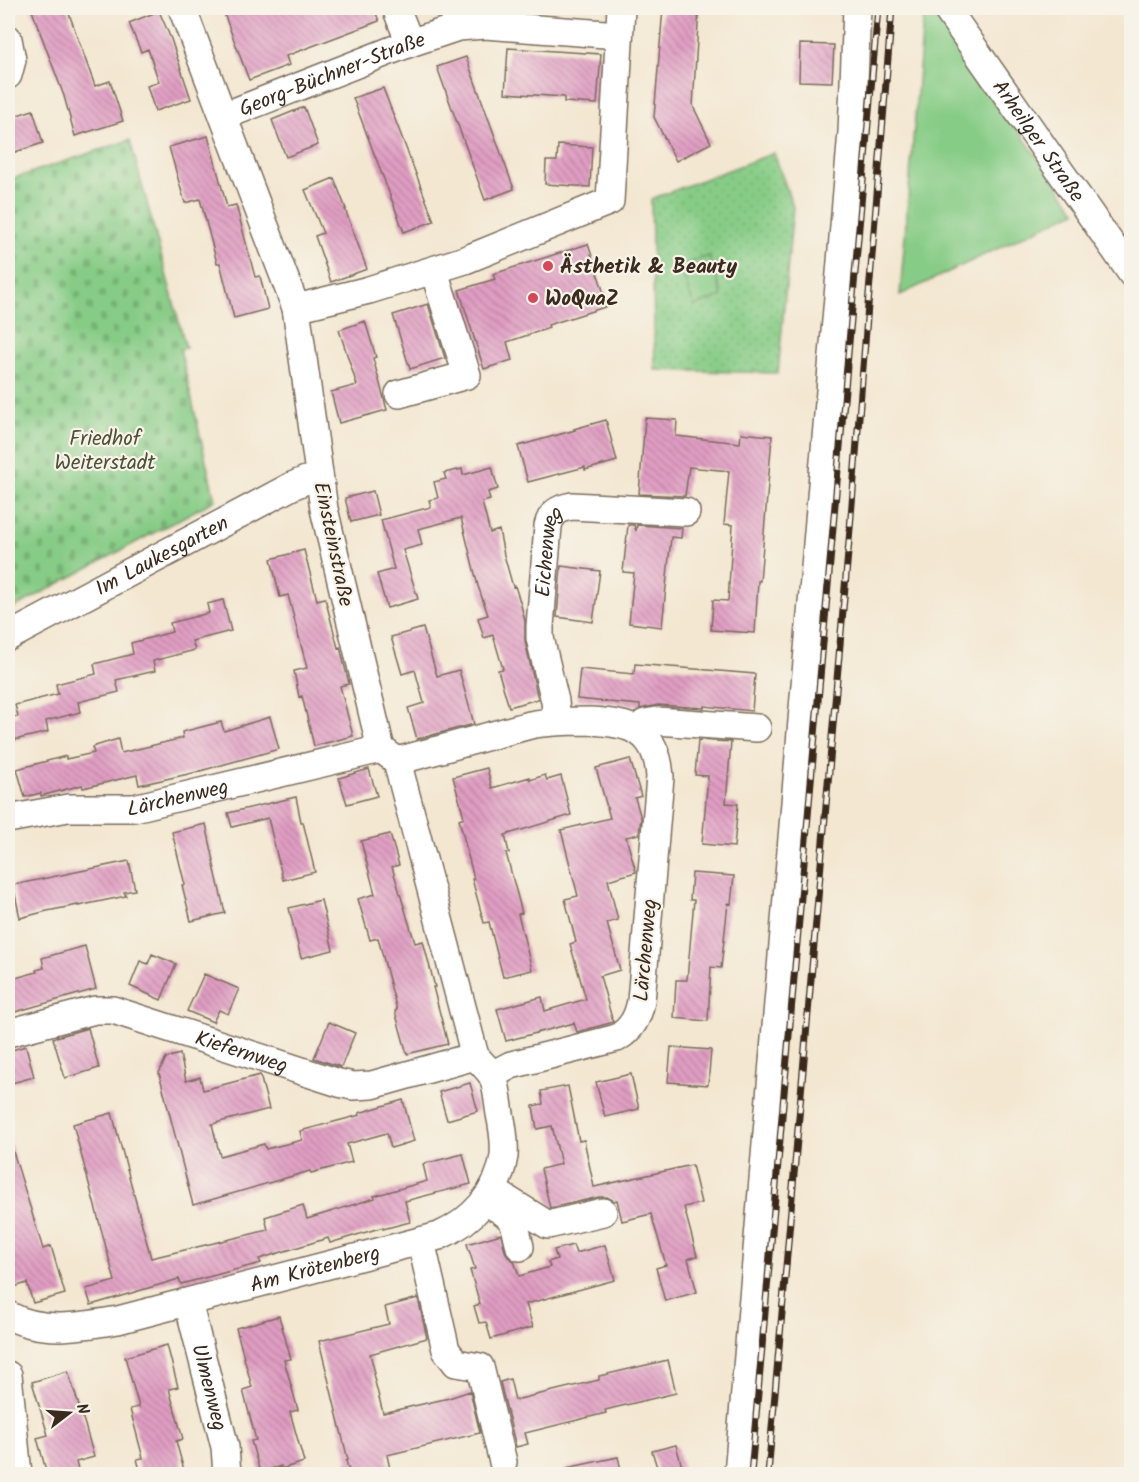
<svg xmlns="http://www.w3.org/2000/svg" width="1139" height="1482" font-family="Kalam,sans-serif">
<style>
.grass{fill:url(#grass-dots);stroke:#617b52;stroke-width:1.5}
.cemetery{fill:url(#cemetery-stones);stroke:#617b52;stroke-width:1.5}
.garden{fill:#87cc86;stroke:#617b52;stroke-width:1.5}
.building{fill:url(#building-back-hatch)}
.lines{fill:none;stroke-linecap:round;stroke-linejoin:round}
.minor-casing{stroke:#7b6c5d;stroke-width:30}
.minor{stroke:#fff;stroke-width:27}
.rail-casing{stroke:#3b2a1e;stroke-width:7}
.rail{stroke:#f7f3e8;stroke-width:4.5;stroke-dasharray:14;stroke-linecap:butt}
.poi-dot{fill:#d1495b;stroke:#f7f3e8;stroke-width:2}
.labels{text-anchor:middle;stroke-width:4.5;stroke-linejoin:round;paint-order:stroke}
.street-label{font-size:21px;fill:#3b2a1e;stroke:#f7f3e8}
.poi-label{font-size:21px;font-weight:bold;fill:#3b2a1e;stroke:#f7f3e8;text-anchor:start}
.park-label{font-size:21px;fill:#4e5238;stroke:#f7f3e8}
</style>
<defs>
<pattern id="grass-dots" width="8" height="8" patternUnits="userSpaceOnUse" patternTransform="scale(1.5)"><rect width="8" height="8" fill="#87cc86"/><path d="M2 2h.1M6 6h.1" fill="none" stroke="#75af73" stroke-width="1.8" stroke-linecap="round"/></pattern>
<pattern id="cemetery-stones" width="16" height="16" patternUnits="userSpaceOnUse" patternTransform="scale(1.5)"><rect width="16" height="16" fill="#87cc86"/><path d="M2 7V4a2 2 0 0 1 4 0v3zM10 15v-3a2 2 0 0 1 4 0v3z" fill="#75af73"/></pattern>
<pattern id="building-back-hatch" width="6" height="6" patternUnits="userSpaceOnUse" patternTransform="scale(1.5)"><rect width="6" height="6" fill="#e09dc3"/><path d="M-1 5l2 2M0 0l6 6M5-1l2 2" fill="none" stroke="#b7809e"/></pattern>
</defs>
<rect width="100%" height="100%" fill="#f7f3e8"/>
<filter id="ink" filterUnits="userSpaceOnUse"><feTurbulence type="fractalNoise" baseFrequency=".0167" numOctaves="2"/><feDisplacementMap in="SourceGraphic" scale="12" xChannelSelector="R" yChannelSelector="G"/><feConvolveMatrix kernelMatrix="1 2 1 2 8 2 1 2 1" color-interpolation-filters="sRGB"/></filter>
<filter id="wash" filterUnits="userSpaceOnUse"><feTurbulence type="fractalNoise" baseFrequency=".008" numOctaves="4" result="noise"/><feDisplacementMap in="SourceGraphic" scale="24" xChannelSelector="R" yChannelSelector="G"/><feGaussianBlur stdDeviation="1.35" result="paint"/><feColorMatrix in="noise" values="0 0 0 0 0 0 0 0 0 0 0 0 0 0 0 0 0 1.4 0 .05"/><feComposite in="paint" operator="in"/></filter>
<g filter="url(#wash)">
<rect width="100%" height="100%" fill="#f3e7d1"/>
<path class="grass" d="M774 153 793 207 778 373 655 370 651 199Z"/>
<path class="cemetery" d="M130 140 186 348 180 349 215 500 8 611V180Z"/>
<path class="garden" d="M932 9 1076 211 900 295 924 10Z
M709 256 722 296 694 306 680 266Z"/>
<g id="blocks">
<path class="building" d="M31 8H67L95 86 110 81 123 121 75 136 64 96Z
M222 8H374L379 21 286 56 289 65 249 80Z
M663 8H699L693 106 711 143 676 161 654 117Z
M159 11 171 39 191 99 155 111 147 86 159 82 148 49 141 52 129 23Z
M800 44 834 45 832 82 799 81Z
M508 48 601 54 597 104 564 102V97L505 93Z
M466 57 514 189 485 200 437 67Z
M383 88 434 221 404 232 353 98Z
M304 107 318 145 286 157 272 120Z
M33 110 43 143 12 153 8 139V118Z
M208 136 227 207 236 205 255 277 260 276 268 309 234 318 220 263H217L200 199 185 203 169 147Z
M558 145 592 147 590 187 545 184 546 161H557Z
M334 178 346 209H345L367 269 331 282 315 236 323 233 305 190Z
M588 244 608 306 548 325 549 328 507 342 512 360 484 369 459 290 495 279 493 274Z
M428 304 445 358 410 369 393 315Z
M365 321 376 357 373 358 387 410 339 423 331 392 357 385 339 330Z
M645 418 677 420 676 436 740 443 741 433 772 436 760 581H758L755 633 711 630 713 600 728 601 733 525 724 524 729 471 689 467 685 496 639 494Z
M606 420 617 461 585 470V467L528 482 518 446 575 430 574 429Z
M492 467 498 489 488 492 490 500 482 502 490 533 499 530 504 555 513 587 515 586 521 605 525 621V641L538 699 509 707 498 670 503 669 493 635 484 638 478 618 488 615 478 586 461 518 418 529 422 545 403 550 418 599 387 608 377 574 394 569 381 520 431 507 429 500 438 498 434 482 446 479 444 473 462 469 463 475Z
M373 491 379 515 351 522 345 498Z
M628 525H634L636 531 637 525 682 528 681 538 671 537 662 627 629 623 634 573 623 572Z
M304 550 317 600 325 598 338 648 340 647 349 684 340 686 353 736 314 746 302 696 299 697 294 671 307 668 288 595 280 597 271 559Z
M561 566 600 571 593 622 557 617Z
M223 600 231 631 192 641 195 650 153 661 155 671 116 680 119 692 78 702 80 712 46 721 48 732 10 741 8 729V719L18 716 15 705 58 694 56 684 96 674 94 664 133 654 131 643 172 632 170 623 209 613 207 604Z
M423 628 437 676 459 670 474 724 417 739 408 708 424 703 415 670 402 674 391 637Z
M635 664 755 674 752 711 704 706V708L658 705 640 709V705L577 699 580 669 634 674Z
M270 717 279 749 193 773 139 785 137 775 83 788 82 785 41 796V793L25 797 17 769 66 756V759L94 753 92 747 118 739 121 753 183 738 182 732 221 722 224 731Z
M698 740 731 742 726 803 738 804 734 847 702 844 708 776 695 775Z
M630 759 641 796 635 798 641 818 639 834 626 837 636 872 608 880 618 920 607 923 620 970 600 976 613 1022 610 1023 577 1032 574 1023 506 1041 497 1009 542 997 545 1011 586 999 570 944 576 942 565 899 578 896 561 830 610 818 596 768Z
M487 768 492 788 530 777V780L545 775 547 780 561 776 571 815 505 835 509 853H506L522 913 518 914 532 970 503 977 489 922 484 923 472 879H474L459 819 464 817 453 777Z
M369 769 377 796 347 804 339 778Z
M296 797 301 822H303L315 872 283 880 268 818 232 827 228 813Z
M206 824 214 861H213L225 913 191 921 182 885H185L172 832Z
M390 834 399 865 392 867 415 943 423 941 435 987H433L448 1044 407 1054 395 1011 397 1010 378 938 370 940 358 899 375 894 361 841Z
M129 861 135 890 124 892 126 896 78 906V905L47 911 20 918 13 885Z
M692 873 734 876 731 904 728 903 721 968 711 967 708 1021 674 1018 676 980H687L694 900H690Z
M321 900 333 950 301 958 289 908Z
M85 946 96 989 8 1014V980L37 972 36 970 44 968 42 958Z
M152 954 176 964 161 1000 130 986 140 961 148 964Z
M204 974 239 989 228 1014 219 1010 213 1022 187 1011Z
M329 1022 355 1033 341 1067 314 1058Z
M88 1028 99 1068 65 1078 53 1038Z
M26 1046 34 1077 8 1084V1051Z
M671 1047 711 1050 708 1085 668 1082Z
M180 1054 186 1081 200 1077 203 1090 260 1075 269 1109 212 1124 220 1156 264 1144 266 1149 302 1140 300 1131 360 1115 359 1113 403 1100 414 1141 391 1148 387 1133 347 1144 352 1162 311 1173 310 1171 193 1205 159 1073 166 1058Z
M631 1074 639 1109 605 1117 596 1082Z
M470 1083 478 1111 447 1120 439 1092Z
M568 1086 579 1141 584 1140 594 1187 692 1165 701 1203 684 1207 697 1256 688 1259 697 1292 665 1301 656 1268 666 1265 651 1214 622 1221 617 1200 614 1201 607 1197H599L550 1208 541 1169 561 1164 552 1126 537 1129 533 1106 543 1104 541 1091Z
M112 1113 151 1258 268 1230 265 1217 303 1205 307 1219 375 1198 374 1196 427 1181 423 1164 463 1154 471 1184 405 1201 410 1222 383 1229V1227L330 1243 328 1238 259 1259 261 1263 181 1284 179 1279 91 1305 86 1289 115 1281 73 1124Z
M8 1145H11L43 1249 51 1246 65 1294 33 1303 27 1283 14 1287 8 1265Z
M501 1234 505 1251 508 1257 514 1261 519 1276 550 1267 548 1262 557 1259 554 1250 573 1245 576 1253 605 1245 615 1280 526 1304 533 1327 491 1339 486 1322 479 1323 474 1306 480 1304 470 1270 475 1269 467 1244Z
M418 1298 427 1338 370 1354 375 1373 373 1374 383 1413 449 1398 470 1391 480 1433 387 1455 391 1474H350L346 1461 348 1460 319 1341 389 1324 385 1307Z
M279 1316 291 1359 284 1360 298 1410 290 1412 304 1462 281 1469V1466L260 1472 251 1441 256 1440 243 1390 252 1387 236 1328Z
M167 1345 178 1387 169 1389 183 1439 176 1441 185 1474H141L137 1459 143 1458 130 1409 139 1407 125 1357Z
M668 1360 676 1393 605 1410 606 1413 525 1433 528 1444 516 1447 500 1382 510 1379 515 1400 599 1380V1376Z
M68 1371 85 1425 94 1457 76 1462 79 1474H47L37 1438 48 1435 32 1382Z
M676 1445 684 1474H659L652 1451Z
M618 1457 622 1474H567L566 1468Z"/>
</g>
</g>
<g filter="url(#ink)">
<use href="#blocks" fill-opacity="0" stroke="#7b6c5d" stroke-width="1.5"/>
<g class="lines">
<defs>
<g id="minor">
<path d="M396 8 410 43"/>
<path id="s1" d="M946 8 1132 274"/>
<path d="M8 39 12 60 8 75"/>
<path id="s2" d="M224 116 410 43 458 27 485 25 619 35"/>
<path d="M296 308 369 290 465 260 610 201 621 8"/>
<path d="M399 394 467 375 434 271"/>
<path id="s3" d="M8 637 292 486 306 480 319 478"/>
<path id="s4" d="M557 721 555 701 540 638V626L548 526C551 512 560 508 572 506L686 512"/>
<path d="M636 730 645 723 657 721 757 728"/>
<path d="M397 761 530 725C550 721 569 721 590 721 631 723 657 730 660 777L641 1001C638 1017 632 1029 617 1038L519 1063 511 1065 492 1075"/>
<path id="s5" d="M8 819 68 808H134L381 749"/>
<path id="s6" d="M8 1033 95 1010H113L339 1083 353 1086 372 1085 475 1056"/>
<path d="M492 1190 548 1225 603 1212"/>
<path d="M490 1204C515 1218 514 1220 520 1247"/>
<path d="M421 1241 446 1350 456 1363 480 1367 503 1462"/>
<path id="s7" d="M188 1302 225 1447 227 1474"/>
<path id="s8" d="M8 1315C41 1334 83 1326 118 1320L439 1236C471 1222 499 1193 504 1156 505 1143 503 1128 500 1114 498 1103 497 1083 491 1074 486 1067 480 1062 475 1056L397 761 381 749 324 509 296 308 182 8"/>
<path d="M8 1375 18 1474"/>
<path d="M738 1474 852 132 857 8"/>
</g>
</defs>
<use href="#minor" class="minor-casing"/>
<use href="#minor" class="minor"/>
<defs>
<path id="rail" d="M751 1474 878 8
M768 1474 849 541 892 8"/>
</defs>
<use href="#rail" class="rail-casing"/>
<use href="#rail" class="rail"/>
</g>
</g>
<g class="poi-dot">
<circle cx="548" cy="266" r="6"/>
<circle cx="533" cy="298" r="6"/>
</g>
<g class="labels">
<g class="street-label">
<text dy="7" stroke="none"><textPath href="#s2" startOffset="116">Georg-Büchner-Straße</textPath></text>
<text dy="7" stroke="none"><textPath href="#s1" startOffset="162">Arheilger Straße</textPath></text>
<text transform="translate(334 544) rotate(78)" y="7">Einsteinstraße</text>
<text dy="7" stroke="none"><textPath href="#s3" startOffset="174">Im Laukesgarten</textPath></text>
<text dy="7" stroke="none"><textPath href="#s4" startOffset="172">Eichenweg</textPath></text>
<text dy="7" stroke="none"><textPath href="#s5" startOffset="172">Lärchenweg</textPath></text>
<text transform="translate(645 950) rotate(-85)" y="7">Lärchenweg</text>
<text dy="7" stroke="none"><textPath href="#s6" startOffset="243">Kiefernweg</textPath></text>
<text dy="7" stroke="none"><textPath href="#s8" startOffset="316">Am Krötenberg</textPath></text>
<text dy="7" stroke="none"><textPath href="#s7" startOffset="88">Ulmenweg</textPath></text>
</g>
<g class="poi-label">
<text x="560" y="273">Ästhetik &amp; Beauty</text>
<text x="545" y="305">WoQuaZ</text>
</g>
<g class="park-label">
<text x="105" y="445">Friedhof<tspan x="105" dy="24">Weiterstadt</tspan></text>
</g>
</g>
<rect width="1139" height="1482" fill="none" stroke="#f7f3e8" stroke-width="30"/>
<g transform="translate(69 1413) rotate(73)" stroke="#f7f3e8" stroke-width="4.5" paint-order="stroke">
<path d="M0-4.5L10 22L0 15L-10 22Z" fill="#3b2a1e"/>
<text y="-9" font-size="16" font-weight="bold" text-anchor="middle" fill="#3b2a1e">N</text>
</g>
</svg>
